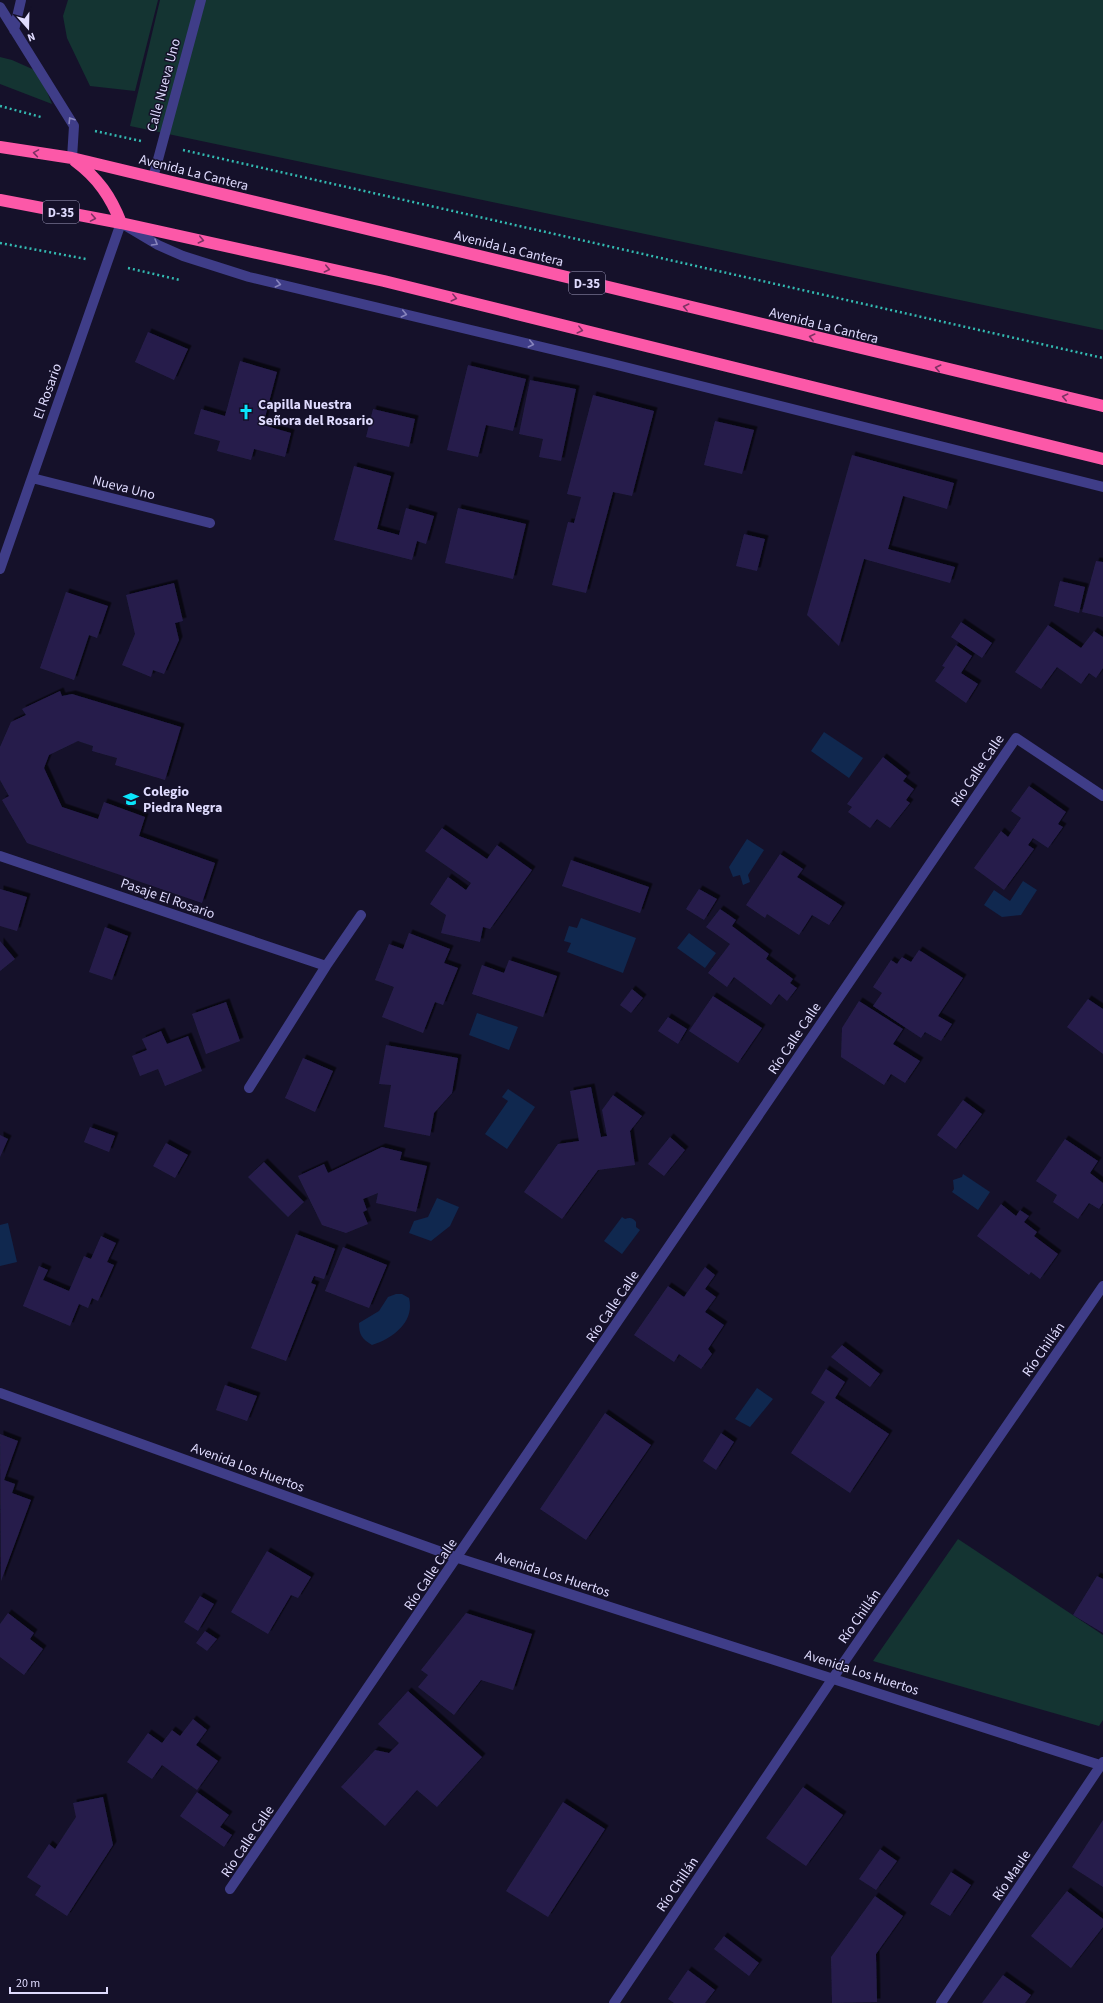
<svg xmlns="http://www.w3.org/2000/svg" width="1103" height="2003" font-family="'Source Sans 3',sans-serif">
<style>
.green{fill:#143432}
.water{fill:#10284f}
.building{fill:#261e4b;filter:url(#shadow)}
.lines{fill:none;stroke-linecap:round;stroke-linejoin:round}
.path{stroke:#33bab1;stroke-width:2.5;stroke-dasharray:2 3;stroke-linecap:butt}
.minor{stroke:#3f3d88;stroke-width:10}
.highway{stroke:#fc58a8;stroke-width:12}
.oneway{stroke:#8784bd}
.oneway2{stroke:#7d3163}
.labels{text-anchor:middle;stroke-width:3;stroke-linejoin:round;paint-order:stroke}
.shield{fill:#15112a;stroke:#a29ebe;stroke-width:1}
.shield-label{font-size:13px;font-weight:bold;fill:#dfdbfe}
.street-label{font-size:14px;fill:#dfdbfe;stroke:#15112a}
.poi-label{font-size:14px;font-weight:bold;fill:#dfdbfe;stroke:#15112a;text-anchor:start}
</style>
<defs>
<filter id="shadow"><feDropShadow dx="3.5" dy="-3.5" stdDeviation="0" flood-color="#0009"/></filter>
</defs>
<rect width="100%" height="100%" fill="#15112a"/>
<path class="green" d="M68 0H158L135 91 90 86 67 38 63 16Z
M160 0H1103V330L130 126Z
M0 57 12 60 39 72 52 104 0 84Z
M958 1539 1103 1635V1720L1099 1726 873 1661Z"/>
<path class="water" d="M824 732 863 758 849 778 811 751Z
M747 839 764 850 748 875 750 882 743 885 740 875 733 877 729 867Z
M1023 881 1037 890 1021 915 1002 917 984 905 994 890 1010 901Z
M581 918 636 938 623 973 567 952 571 943 564 941 569 926 577 928Z
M689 933 716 953 705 968 677 948Z
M477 1013 518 1027 509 1050 469 1035Z
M508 1089 535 1107 507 1149 485 1134 508 1101 502 1097Z
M963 1174 990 1192 978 1210 952 1192 954 1189 953 1180 962 1177Z
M437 1198 459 1207 450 1226 431 1241 409 1233 414 1221 428 1217Z
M622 1217 625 1219C630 1217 633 1218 636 1222V1227L640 1230 622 1254 604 1241Z
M8 1223 17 1262 0 1266V1225Z
M396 1294H402L409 1298C415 1322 393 1338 372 1345 362 1339 359 1335 359 1323L379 1311 388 1297Z
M757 1388 773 1399 750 1427 735 1419Z"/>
<path class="building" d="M148 332 188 349 174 380 135 362Z
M240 361 277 372 263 425 291 433 285 457 254 449 251 460 217 451 220 441 194 434 201 409 225 416Z
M468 365 526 379 513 431 486 425 478 457 447 450Z
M530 380 576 389 561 461 539 457 543 439 519 434Z
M593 395 654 411 632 496 613 492 586 593 552 585 568 522 574 523 581 497 567 494Z
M373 409 415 419 409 447 366 437Z
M715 421 754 430 742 474 704 465Z
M852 455 954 483 947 509 903 496 888 549 955 567 950 583 864 559 839 646 807 615Z
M354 466 391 476 377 529 399 535 406 508 434 516 426 544 417 541 412 560 334 540Z
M458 508 526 524 513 579 445 563Z
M744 534 765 539 757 571 736 566Z
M1096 561 1103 562V617L1082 612Z
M1060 581 1085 587 1079 613 1054 606Z
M174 583 183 621 175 623 179 640 164 674 153 670 151 677 122 665 135 634 126 595Z
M66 592 108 606 97 638 89 635 74 680 40 668Z
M961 622 992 643 982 658 951 637Z
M1048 625 1081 648 1094 631 1103 637V668L1096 678 1089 673 1081 684 1057 667 1041 689 1015 672Z
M956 645 972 656 961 673 978 684 966 703 935 681 945 667 942 666Z
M60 691 62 696 72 694 181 727 165 780 115 765 117 758 92 751 93 746 78 741 49 755 44 768 62 807 98 819 104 802 145 817 139 836 215 863 202 903 27 843 2 800 9 796 0 780V747L11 722 26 715 22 709Z
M883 757 907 776 903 781 914 789 906 800 910 803 890 828 877 819 870 828 848 812 852 807 847 804Z
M1029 786 1066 812 1058 824 1063 827 1048 848 1033 838 1028 845 1034 849 1004 890 974 868 1001 831 1008 837 1021 818 1011 811Z
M442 828 487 859 497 845 532 870 490 929 483 927 480 942 441 933 446 915 430 904 448 877 466 890 471 883 425 851Z
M780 854 803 869 797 877 842 906 829 925 812 915 799 935 767 914 765 918 746 905Z
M571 860 649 887 640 913 562 886Z
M0 889 27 897 17 931 0 926Z
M699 889 717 899 704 920 686 909Z
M720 909 736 920 732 926 769 954 766 959 793 979 790 983 797 988 787 1001 779 994 771 1005 734 977 727 987 708 973 730 944 706 927Z
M105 927 128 936 112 980 89 972Z
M409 933 450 949 444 963 458 968 443 1005 435 1002 423 1033 382 1017 394 987 375 980 389 944 403 949Z
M0 941 15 959 0 971Z
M919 950 963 978 938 1016 952 1024 941 1041 925 1032 921 1038 873 1006 882 993 873 987 891 960 897 964 902 957 911 962Z
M509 960 557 976 543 1017 472 994 482 965 504 973Z
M632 989 643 998 631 1013 620 1005Z
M713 996 762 1028 738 1063 689 1031Z
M1088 999 1103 1009V1054L1067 1027Z
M859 1001 903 1029 893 1044 920 1061 905 1083 891 1074 884 1085 841 1057 842 1028Z
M226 1002 240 1041 206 1054 192 1014Z
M668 1017 687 1029 678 1044 658 1031Z
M161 1031 167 1044 188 1036 202 1071 165 1086 158 1069 140 1076 132 1056 147 1050 142 1039Z
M386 1045 458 1058 452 1093 434 1113 430 1136 384 1127 391 1085 379 1084Z
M303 1058 333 1071 315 1112 285 1098Z
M591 1087 601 1137 607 1136 602 1110 613 1095 642 1116 630 1131 635 1165 598 1170 562 1219 524 1192 558 1144 579 1141 570 1091Z
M963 1100 982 1114 956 1149 937 1135Z
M90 1127 115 1136 109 1152 84 1142Z
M0 1135 8 1139 0 1157Z
M670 1137 685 1150 664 1176 648 1164Z
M1065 1139 1098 1161 1090 1173 1103 1183V1203L1099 1209 1089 1203 1078 1219 1053 1202 1057 1195 1036 1181Z
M166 1143 188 1155 175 1178 153 1166Z
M382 1147 402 1152 400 1160 427 1166 416 1212 376 1203 378 1193 363 1199 367 1210 363 1212 368 1224 346 1233 322 1225 298 1176 324 1164 328 1173Z
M264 1162 304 1202 288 1217 248 1177Z
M1001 1204 1016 1216 1020 1210 1029 1216 1024 1222 1037 1232 1034 1236 1058 1254 1040 1279 1031 1272 1029 1275 977 1236Z
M296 1234 335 1249 324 1279 314 1276 311 1283 316 1285 286 1361 251 1348Z
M101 1236 116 1243 107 1262 114 1265 98 1301 92 1298 88 1308 79 1304 70 1326 23 1306 39 1266 48 1270 43 1280 69 1291 84 1256 91 1259Z
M343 1247 387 1265 369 1308 325 1291Z
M705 1267 715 1275 705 1289 716 1297 705 1312 724 1325 708 1349 712 1354 701 1369 679 1354 674 1362 634 1335 668 1286 684 1297Z
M842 1345 880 1374 870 1387 831 1357Z
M826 1369 845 1382 835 1398 889 1434 850 1493 791 1453 825 1402 811 1393Z
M225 1385 257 1396 247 1421 216 1410Z
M605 1413 651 1445 586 1540 540 1509Z
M721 1433 734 1442 716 1470 703 1461Z
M0 1434 18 1441 4 1480 15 1484 12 1493 31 1500 1 1581Z
M267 1551 311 1577 298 1598 291 1595 268 1634 231 1612Z
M1097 1576 1103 1579V1633L1073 1615Z
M200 1596 214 1604 198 1631 184 1622Z
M8 1613 34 1633 30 1639 43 1649 24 1675 0 1657V1624Z
M466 1613 532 1634 513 1690 481 1680 454 1715 418 1687 428 1675 421 1670Z
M205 1631 217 1639 207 1651 196 1643Z
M408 1691 482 1757 437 1807 417 1790 385 1826 341 1787 375 1750 389 1753 399 1743 378 1724Z
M193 1719 207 1730 196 1745 218 1761 197 1790 162 1765 152 1779 127 1762 148 1733 162 1743 172 1730 180 1736Z
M803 1787 843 1815 806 1866 766 1838Z
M197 1792 229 1815 220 1827 232 1835 224 1847 180 1816Z
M103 1797 113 1845 67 1916 35 1895 41 1886 27 1877 49 1844 55 1849 76 1817 73 1803Z
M563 1802 605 1829 548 1917 506 1891Z
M1103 1820V1887L1072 1867Z
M880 1849 897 1861 876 1890 859 1879Z
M951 1872 971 1885 950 1916 930 1904Z
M1067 1891 1103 1919V1927L1071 1968 1031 1936Z
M875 1896 903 1916 876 1954 877 2002 832 2003 831 1957Z
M724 1936 759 1963 749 1976 714 1949Z
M688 1970 715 1990 705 2003H674L668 1999Z
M1003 1975 1031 1995 1025 2003H982Z"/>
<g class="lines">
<path class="path" d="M0 106 41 117
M95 131 141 141
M183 150 1103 358
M0 243 86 259
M128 268 180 280"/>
<path class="minor" d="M0 7 74 126 72 158
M14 30 21 0
M153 178 201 0
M32 478 210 523
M0 569 121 223 158 245 183 256 249 277 609 363 1103 487
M0 856 326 966 249 1088
M326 966 361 915
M0 1393 458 1558 1103 1766
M230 1889 1016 738 1103 796
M614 2003 833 1678 1103 1286
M941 2003 1103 1762"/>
<path class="highway" d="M0 147 72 158 1103 406
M75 161C98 178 111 197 121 223
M0 200 121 223 384 281 1103 459"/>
</g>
<defs><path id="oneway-chevron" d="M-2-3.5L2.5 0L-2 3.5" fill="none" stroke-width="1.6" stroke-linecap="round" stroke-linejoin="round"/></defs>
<g class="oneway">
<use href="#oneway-chevron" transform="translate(71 120) rotate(-122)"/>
<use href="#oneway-chevron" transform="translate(155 243) rotate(30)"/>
<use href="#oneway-chevron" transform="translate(278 284) rotate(13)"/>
<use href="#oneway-chevron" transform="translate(404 314) rotate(13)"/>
<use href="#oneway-chevron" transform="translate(531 344) rotate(13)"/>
</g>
<g class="oneway2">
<use href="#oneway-chevron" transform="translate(36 153) rotate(-171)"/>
<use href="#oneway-chevron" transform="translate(93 218) rotate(10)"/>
<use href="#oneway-chevron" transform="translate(201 240) rotate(13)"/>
<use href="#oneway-chevron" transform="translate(327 269) rotate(13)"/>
<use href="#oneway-chevron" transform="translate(454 298) rotate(14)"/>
<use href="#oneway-chevron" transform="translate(686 307) rotate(-166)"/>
<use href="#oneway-chevron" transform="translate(580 330) rotate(14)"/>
<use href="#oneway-chevron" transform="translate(812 337) rotate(-166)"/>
<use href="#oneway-chevron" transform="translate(938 368) rotate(-167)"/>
<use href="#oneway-chevron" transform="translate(1065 397) rotate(-167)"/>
</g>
<defs>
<symbol id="church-bare" viewBox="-9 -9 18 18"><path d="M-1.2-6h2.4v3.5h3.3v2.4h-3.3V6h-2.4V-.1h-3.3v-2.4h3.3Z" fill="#0ae5fb" stroke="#15112a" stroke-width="2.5" paint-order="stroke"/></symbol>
<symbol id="school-bare" viewBox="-9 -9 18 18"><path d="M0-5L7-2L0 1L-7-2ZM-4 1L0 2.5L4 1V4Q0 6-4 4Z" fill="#0ae5fb" stroke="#15112a" stroke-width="2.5" paint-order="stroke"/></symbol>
</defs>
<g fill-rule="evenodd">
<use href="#church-bare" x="235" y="401" width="22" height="22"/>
<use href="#school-bare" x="120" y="788" width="22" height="22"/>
</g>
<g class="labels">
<g class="shield">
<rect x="43" y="201" width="36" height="22" rx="3"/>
<rect x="569" y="272" width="36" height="22" rx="3"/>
</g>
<g class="shield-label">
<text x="61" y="217">D-35</text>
<text x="587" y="288">D-35</text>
</g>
<g class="street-label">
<text transform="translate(163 85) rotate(-75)" y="5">Calle Nueva Uno</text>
<text transform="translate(194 172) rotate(14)" y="5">Avenida La Cantera</text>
<text transform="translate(509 248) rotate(14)" y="5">Avenida La Cantera</text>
<text transform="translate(824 325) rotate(14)" y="5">Avenida La Cantera</text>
<text transform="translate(47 391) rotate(-70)" y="5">El Rosario</text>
<text transform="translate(124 487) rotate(14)" y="5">Nueva Uno</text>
<text transform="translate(977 770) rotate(-56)" y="5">Río Calle Calle</text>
<text transform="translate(168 898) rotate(19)" y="5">Pasaje El Rosario</text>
<text transform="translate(794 1038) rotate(-56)" y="5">Río Calle Calle</text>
<text transform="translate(612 1306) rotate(-56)" y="5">Río Calle Calle</text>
<text transform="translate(1043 1349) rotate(-55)" y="5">Río Chillán</text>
<text transform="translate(248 1467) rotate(20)" y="5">Avenida Los Huertos</text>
<text transform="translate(430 1574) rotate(-56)" y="5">Río Calle Calle</text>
<text transform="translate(553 1574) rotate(18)" y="5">Avenida Los Huertos</text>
<text transform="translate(859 1616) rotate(-55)" y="5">Río Chillán</text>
<text transform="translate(862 1672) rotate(18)" y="5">Avenida Los Huertos</text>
<text transform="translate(247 1841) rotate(-56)" y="5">Río Calle Calle</text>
<text transform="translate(1011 1875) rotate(-56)" y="5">Río Maule</text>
<text transform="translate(677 1884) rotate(-56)" y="5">Río Chillán</text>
</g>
<g class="poi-label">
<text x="258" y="409">Capilla Nuestra<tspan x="258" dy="16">Señora del Rosario</tspan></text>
<text x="143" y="796">Colegio<tspan x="143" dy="16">Piedra Negra</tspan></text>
</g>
</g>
<g transform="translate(28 28) rotate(160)" stroke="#15112a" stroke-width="3" paint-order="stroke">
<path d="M0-3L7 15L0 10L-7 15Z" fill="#dfdbfe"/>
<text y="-6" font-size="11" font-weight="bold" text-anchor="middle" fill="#dfdbfe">N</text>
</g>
<path d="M10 1987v6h97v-6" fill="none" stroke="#dfdbfe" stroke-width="2"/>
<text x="16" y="1987" font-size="12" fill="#dfdbfe" stroke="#15112a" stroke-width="3" paint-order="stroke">20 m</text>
</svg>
